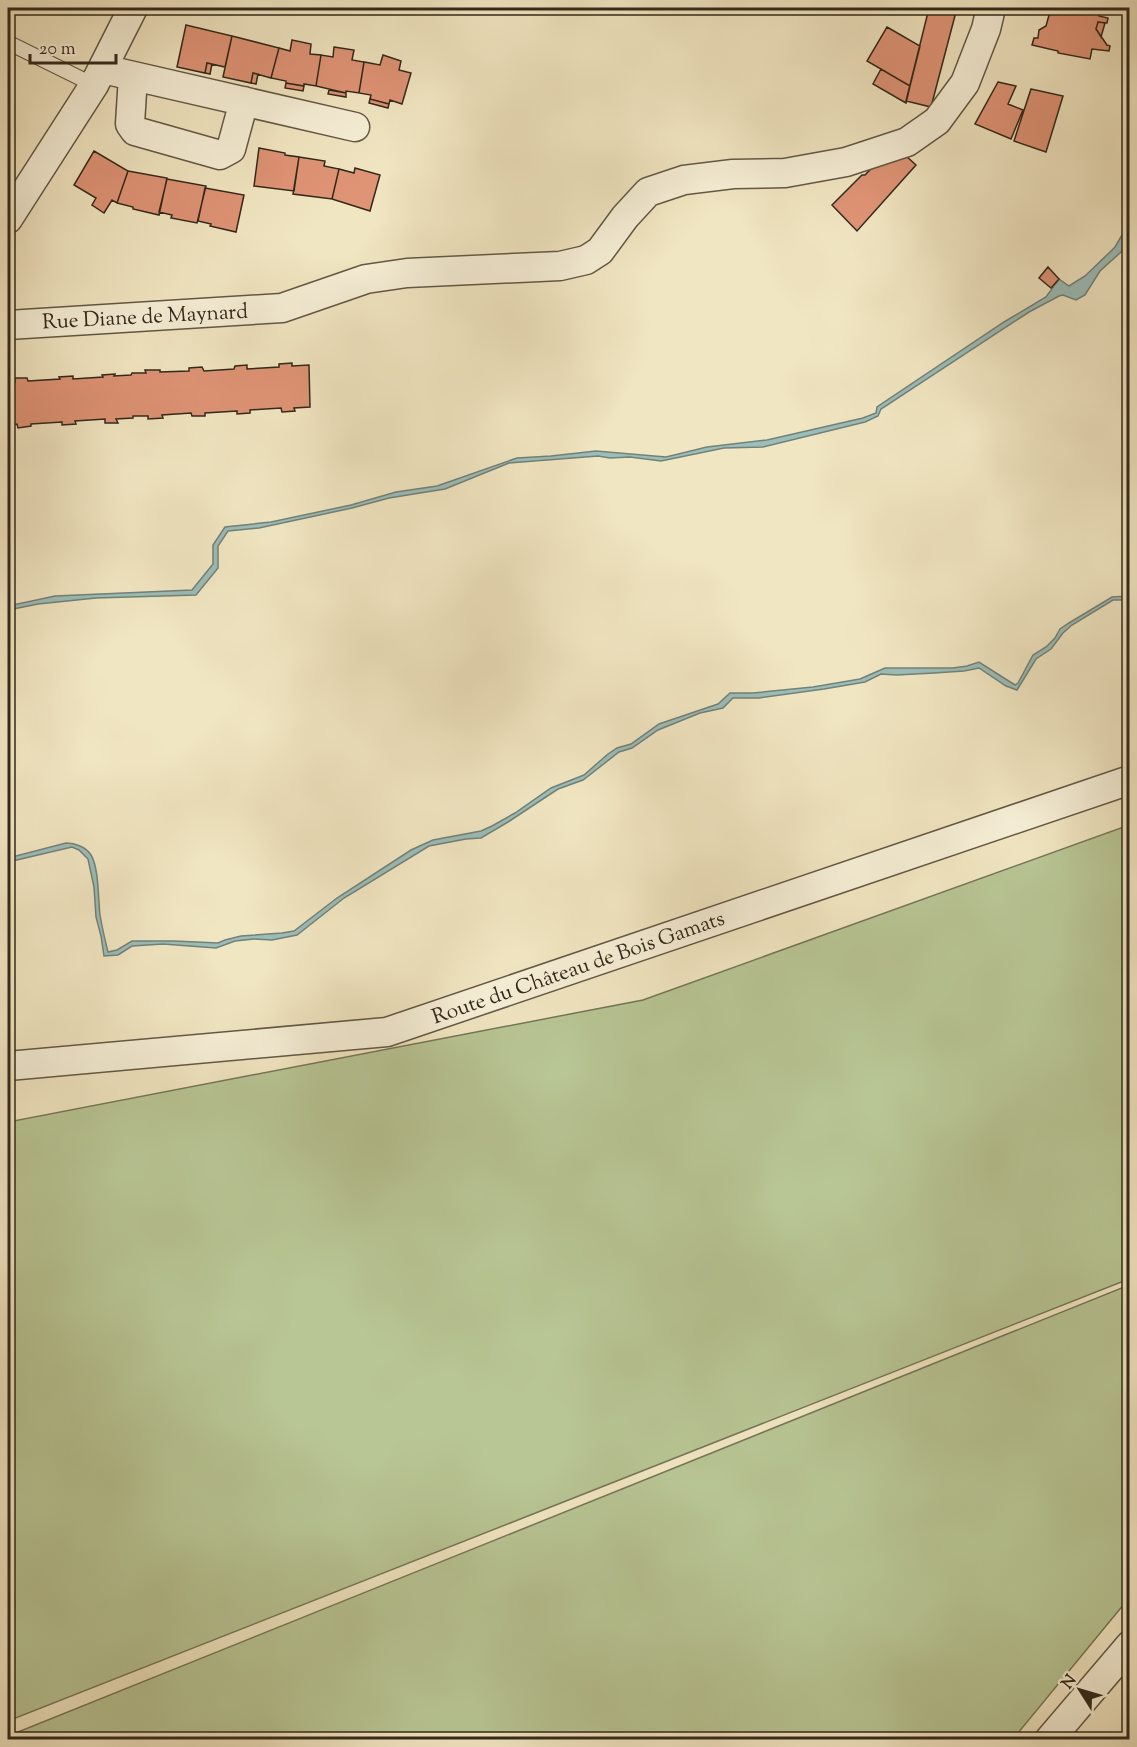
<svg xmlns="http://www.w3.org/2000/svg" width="1137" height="1747" font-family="'Sorts Mill Goudy',serif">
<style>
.green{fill:#b8c594;stroke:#757658;stroke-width:1.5}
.water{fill:#9cbeb9;stroke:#72827a;stroke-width:1.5}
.building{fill:#df9476;stroke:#32281b;stroke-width:1.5}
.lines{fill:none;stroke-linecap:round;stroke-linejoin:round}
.service-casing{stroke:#625845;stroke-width:16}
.minor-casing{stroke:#625845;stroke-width:31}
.service{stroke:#f6efd7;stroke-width:14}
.minor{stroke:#f6efd7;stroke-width:28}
.labels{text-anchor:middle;stroke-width:4.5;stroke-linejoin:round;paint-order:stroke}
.street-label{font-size:21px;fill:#32281b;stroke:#f6efd7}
</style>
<rect width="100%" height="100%" fill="#f1e6c2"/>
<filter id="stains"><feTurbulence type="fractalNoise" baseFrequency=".00333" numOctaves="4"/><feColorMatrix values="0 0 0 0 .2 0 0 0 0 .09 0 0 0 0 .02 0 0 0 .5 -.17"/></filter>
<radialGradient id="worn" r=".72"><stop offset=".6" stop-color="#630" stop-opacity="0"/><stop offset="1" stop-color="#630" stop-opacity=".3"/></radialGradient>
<path class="green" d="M1129 825V1279L8 1721V1122L643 1000Z
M1129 1285V1598L1013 1739H8V1736Z"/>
<path class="water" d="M1129 223V237L1121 252 1100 271 1085 295 1076 300 1063 295 1059 296 1029 312 881 409 878 416 865 422 763 447 724 448 661 461 630 457 610 458 598 456 509 463 445 489 389 498 352 508 259 528 228 531 218 546V568L196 595 96 598 38 604 8 610V606L55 596 192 590 213 564V545L225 527 271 522 351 505 396 492 437 486 517 458 551 456 596 451 666 457 707 447 767 440 863 418 876 413 877 407 1004 322 1046 297 1059 279 1069 286 1085 276 1109 253 1115 247Z
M1129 596V600H1113L1072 625 1063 633 1051 649 1036 659 1017 690 1006 686 979 668 964 671 934 673 897 675 881 674 865 682 824 689 759 698H733L723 708 700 713 658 730 632 748 619 752 583 780 558 789 508 822 481 838 466 839 429 846 344 898 297 935 272 940 254 939 235 941 216 948 163 944 132 946 118 955 104 956 101 936 96 917 94 887 88 859 79 850 72 847 8 862V858L66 843C75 843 86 847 91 855 99 868 98 899 100 915 102 927 105 940 108 952L117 950 132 941H174L218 943 225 940 241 936 282 933 294 931 337 898 411 850 433 840 481 831 492 826 515 813 551 788 584 775 608 754 617 748 631 744 659 724 718 704 730 693H753L813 687 860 679 885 668H953L967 666 979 662 1015 685 1018 683 1033 655 1046 647 1055 638 1060 629 1069 623 1112 597Z"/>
<path class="building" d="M929 8H957L931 107 906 101Z
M1051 8H1100L1099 16 1108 18 1107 23 1098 22 1096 29 1107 45 1110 46 1109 51 1092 49 1090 59 1058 53V51L1032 45 1034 38H1038L1039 30 1046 26Z
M1098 22 1105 23 1101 37 1096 29Z
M186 25 232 36 225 67 207 63 205 73 177 67Z
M887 27 920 46 910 86 867 61Z
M232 36 279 48 271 78 253 73 251 83 223 77Z
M292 40 311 44 310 54 321 55 316 86 304 84V86L286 83V81L271 78 279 48 290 51Z
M334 47 354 50 352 60 364 62 359 93 346 91V93L316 86 321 55 333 57Z
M383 55 401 61 399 70 411 73 402 104 390 100 389 104 370 99 371 95 359 93 364 62 380 65Z
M207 63 212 64 210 74 205 73Z
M881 69 910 86 906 103 873 84Z
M253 73 258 74 256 84 251 83Z
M998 82 1016 86 1008 104 1023 110 1011 139 975 124Z
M286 83 304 86 303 91 285 88Z
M1031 89 1063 96 1046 152 1014 141Z
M329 90 346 93V97L328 94Z
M370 99 389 104 388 108 369 103Z
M894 145 916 165 857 231 832 205 862 175H865Z
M259 148 285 153V155L299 157 294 191 254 186Z
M94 151 128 171 117 203 112 200 104 213 92 205 96 198 74 185Z
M299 157 325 161 324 166 339 169 332 199 293 194Z
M355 168 380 175 370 211 332 199 339 169 354 173Z
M128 171 167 178 159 215 133 209V207L117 203Z
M167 179 206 186 197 223 171 218 172 215 159 212Z
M205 188 244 195 236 232 210 226 211 224 198 221Z
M1048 267 1059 279 1051 288 1039 278Z
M292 363V366L309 365 310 407 294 408 295 411 282 412 281 408 250 410V413L237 414V411L205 413V416H192L191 413 162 415 163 418 148 419V416H133V418L116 419 118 423H105V419L75 421 76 424 62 425V422L31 424V426L18 428 17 424 8 425V383L15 382V378H27L28 381 60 379 59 377 73 376V379L103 377 102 375 115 374 114 376 131 375 132 373H146L145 370H160V372L189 371V368L202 367 204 371 234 369 235 366 247 365V369L279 367V364Z"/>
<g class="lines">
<defs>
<path id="service" d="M8 45 11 44 94 85"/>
<path id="minor" d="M103 69 355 127
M133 76 130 124 135 131 220 155 231 149 244 101
M8 219 94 85 133 8
M8 325 282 308 366 279 407 273 560 266 586 260 600 251 625 217 648 192 684 180 733 174 785 173 846 162 907 142 937 121 965 83 986 29 991 8
M8 1066 387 1032 1130 780
M1049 1740 1130 1645"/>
</defs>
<use href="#service" class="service-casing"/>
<use href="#minor" class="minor-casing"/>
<use href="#service" class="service"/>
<use href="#minor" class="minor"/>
</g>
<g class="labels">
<g class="street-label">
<text transform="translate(145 316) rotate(-3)" y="7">Rue Diane de Maynard</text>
<text transform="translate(578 967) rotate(-19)" y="7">Route du Château de Bois Gamats</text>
</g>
</g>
<rect width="1137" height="1747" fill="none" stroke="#f1e6c2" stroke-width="30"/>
<rect x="9" y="9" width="1119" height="1729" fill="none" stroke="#32281b" stroke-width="3"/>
<rect x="15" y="15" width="1107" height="1717" fill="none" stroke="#32281b" stroke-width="1.5"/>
<g transform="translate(1080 1690) rotate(307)" stroke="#f6efd7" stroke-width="4.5" paint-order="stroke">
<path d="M0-4.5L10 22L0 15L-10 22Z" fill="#32281b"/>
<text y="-9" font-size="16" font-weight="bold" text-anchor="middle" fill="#32281b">N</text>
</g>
<path d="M30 54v9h86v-9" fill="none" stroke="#32281b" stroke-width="3"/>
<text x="39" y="54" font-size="18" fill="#32281b" stroke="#f6efd7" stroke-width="4.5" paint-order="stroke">20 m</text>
<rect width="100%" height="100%" filter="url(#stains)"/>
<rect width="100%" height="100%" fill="url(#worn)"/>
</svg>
